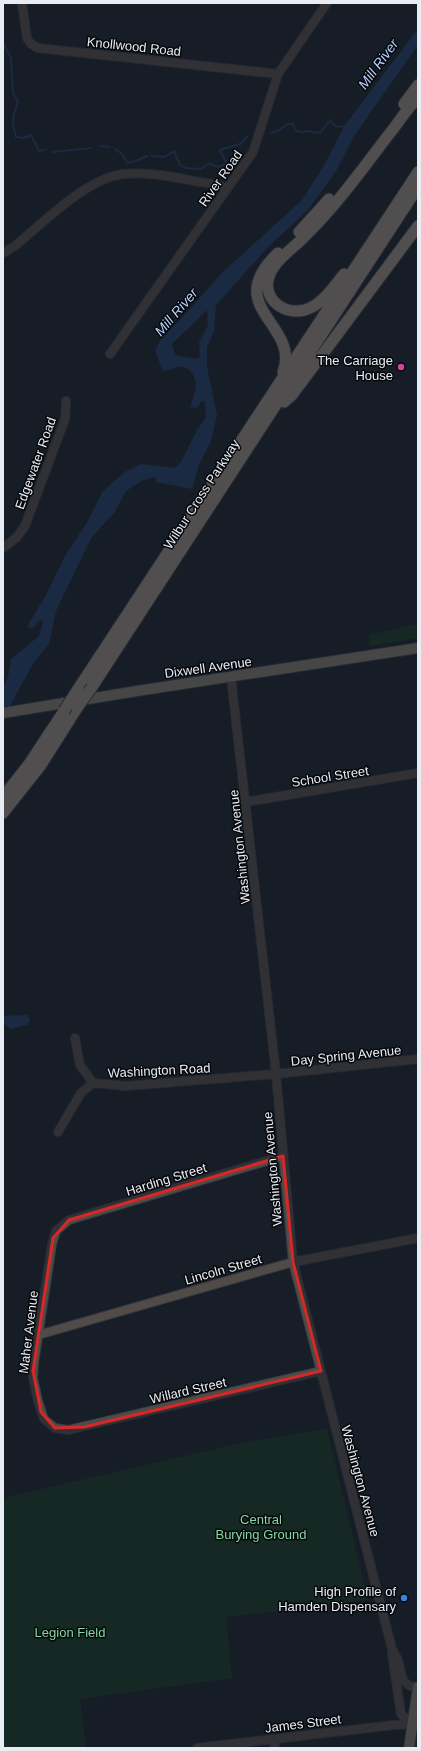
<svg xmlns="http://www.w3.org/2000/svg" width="421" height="1751" font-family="Helvetica,sans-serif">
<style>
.green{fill:#153620}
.water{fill:#1d3a65;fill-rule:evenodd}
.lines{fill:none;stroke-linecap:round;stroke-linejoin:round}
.stream{stroke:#1d3a65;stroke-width:2}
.minor-casing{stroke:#353b44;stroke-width:10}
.major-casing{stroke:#353b44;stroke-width:12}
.highway-casing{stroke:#353b44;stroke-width:13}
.minor{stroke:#504b47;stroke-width:8}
.major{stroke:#827970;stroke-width:10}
.highway{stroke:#968b80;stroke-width:11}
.highway-bridge-casing{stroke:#353b44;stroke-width:13;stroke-linecap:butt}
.highway-bridge{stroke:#968b80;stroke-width:11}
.marked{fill:none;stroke:#d62828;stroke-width:3;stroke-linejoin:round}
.hotel-dot{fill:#d1479c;stroke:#06080c;stroke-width:1.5}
.shop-dot{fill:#3f7fe0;stroke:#06080c;stroke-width:1.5}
.labels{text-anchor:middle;stroke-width:3;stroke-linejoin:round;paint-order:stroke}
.street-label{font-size:13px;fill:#e8ecf3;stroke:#06080c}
.poi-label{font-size:13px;fill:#e8ecf3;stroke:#06080c;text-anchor:end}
.park-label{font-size:13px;fill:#86d79f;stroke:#06080c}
.water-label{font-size:14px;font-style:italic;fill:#b5d2fd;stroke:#06080c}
</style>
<rect width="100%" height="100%" fill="#181e27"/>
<path class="green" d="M418 624V638L370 646 369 635Z
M327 1429 368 1600 226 1617 232 1678 80 1699 86 1748H3V1498L250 1441Z"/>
<path class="water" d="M418 29V45L354 136 336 171 308 210 269 246 216 305 214 331 207 347V367L217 415 211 441 199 465 192 489 156 482 155 477 141 481 126 491 114 513 91 538 56 611 49 644 34 662 12 702 3 725V687L8 677 11 659 39 636 43 622 41 619 32 629 27 626 45 597 65 556 86 524 103 491 125 472 141 464 174 468 181 462 196 432 206 417 205 402 202 401 197 408 190 407C194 395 201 382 190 371 187 368 183 366 178 367 173 368 169 371 163 371L155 351 161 339 179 321 222 273 302 200 323 167 345 125ZM207 310 208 325 199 343 200 356 197 359 175 355 172 344Z
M28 1015 30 1020 27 1025 11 1029 3 1023V1016Z"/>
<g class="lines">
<path class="stream" d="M3 43 11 58 13 93 18 102C13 115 11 123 16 137L24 138 31 135 39 151 44 150
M271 133 280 130 287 124H293L296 131 303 132 310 131 316 133 321 132 330 120 335 126 340 127 347 125
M100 146 110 147
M115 149 122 154 127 163 136 161 147 156
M53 152 91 148
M152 156 165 157 174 151 180 165 186 168 201 169 209 163 218 167 227 164 220 150 240 144 247 137"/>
<defs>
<path id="minor" d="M22 3 27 38 31 44 38 48 278 74
M3 253 15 246C44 222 88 177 124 174 156 171 188 181 219 185L227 189
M110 354 253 152 278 74 327 3
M3 548 17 537 25 526 65 419 66 401
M231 677 276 1074 293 1262 392 1649 398 1660 403 1681 410 1686 418 1687
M246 802 418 773
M75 1038 80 1065 93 1083 126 1086 276 1074 418 1059
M58 1132 81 1093 93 1083
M283 1156 69 1220 56 1231 52 1244 34 1363 33 1378 38 1401 44 1419 55 1428 68 1430 321 1371
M38 1335 293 1262 418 1238
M392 1654 401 1714 412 1724
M274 1739 275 1748
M197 1748 394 1725 412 1724"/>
<path id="major" d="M3 713 137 691 418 648
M409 1748 418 1687"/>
<path id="highway" d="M404 104 418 85
M299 232 329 199
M278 253C220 308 301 324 283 372
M344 274C335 285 324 302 310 308 287 319 259 299 270 274 276 259 294 248 305 236 337 205 363 168 390 133 399 122 407 108 418 98
M284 402 292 395 325 351 418 226
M92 687 418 187
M78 689 418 172
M3 797 29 764 64 711
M3 813 41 765 77 708"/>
</defs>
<use href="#minor" class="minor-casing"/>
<use href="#major" class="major-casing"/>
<use href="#highway" class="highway-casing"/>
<use href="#minor" class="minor"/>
<use href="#major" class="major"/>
<use href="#highway" class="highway"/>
<defs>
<path id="highway-bridge" d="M77 708 92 687
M64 711 78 689"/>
</defs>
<use href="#highway-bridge" class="highway-bridge-casing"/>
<use href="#highway-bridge" class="highway-bridge"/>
</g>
<path d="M0 0H421V1751H0ZM283 1156 293 1262 321 1371 84 1427 55 1428 41 1412 33 1371 53 1238 69 1220Z" fill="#181e27" fill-opacity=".55" fill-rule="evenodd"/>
<path class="marked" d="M283 1156 293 1262 321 1371 84 1427 55 1428 41 1412 33 1371 53 1238 69 1220Z"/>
<circle class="hotel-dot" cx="401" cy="367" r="4"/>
<circle class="shop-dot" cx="404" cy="1598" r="4"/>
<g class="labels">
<g class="street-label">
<text transform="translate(134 46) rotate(6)" y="5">Knollwood Road</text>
<text transform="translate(220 178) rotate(-55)" y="5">River Road</text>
<text transform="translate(35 463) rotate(-70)" y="5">Edgewater Road</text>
<text transform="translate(201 494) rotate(-57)" y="5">Wilbur Cross Parkway</text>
<text transform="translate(208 667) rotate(-8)" y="5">Dixwell Avenue</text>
<text transform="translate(330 776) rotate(-9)" y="5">School Street</text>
<text transform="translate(239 847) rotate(-96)" y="5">Washington Avenue</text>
<text transform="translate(346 1055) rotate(-6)" y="5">Day Spring Avenue</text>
<text transform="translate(159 1070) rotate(-3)" y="5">Washington Road</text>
<text transform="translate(272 1169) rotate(-95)" y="5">Washington Avenue</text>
<text transform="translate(166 1179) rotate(-17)" y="5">Harding Street</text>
<text transform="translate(223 1269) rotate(-16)" y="5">Lincoln Street</text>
<text transform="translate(28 1332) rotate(-83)" y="5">Maher Avenue</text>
<text transform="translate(188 1390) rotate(-13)" y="5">Willard Street</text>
<text transform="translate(361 1481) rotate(75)" y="5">Washington Avenue</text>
<text transform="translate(303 1723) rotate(-7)" y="5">James Street</text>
</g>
<g class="poi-label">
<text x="393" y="365">The Carriage<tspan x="393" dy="15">House</tspan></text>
<text x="396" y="1596">High Profile of<tspan x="396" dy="15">Hamden Dispensary</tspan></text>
</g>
<g class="park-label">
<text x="261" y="1524">Central<tspan x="261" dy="15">Burying Ground</tspan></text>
<text x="70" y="1637">Legion Field</text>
</g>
<g class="water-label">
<text transform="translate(378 64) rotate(-54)" y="5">Mill River</text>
<text transform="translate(176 312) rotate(-49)" y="5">Mill River</text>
</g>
</g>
<rect width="421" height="1751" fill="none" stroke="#e8ecf3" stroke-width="8"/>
</svg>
